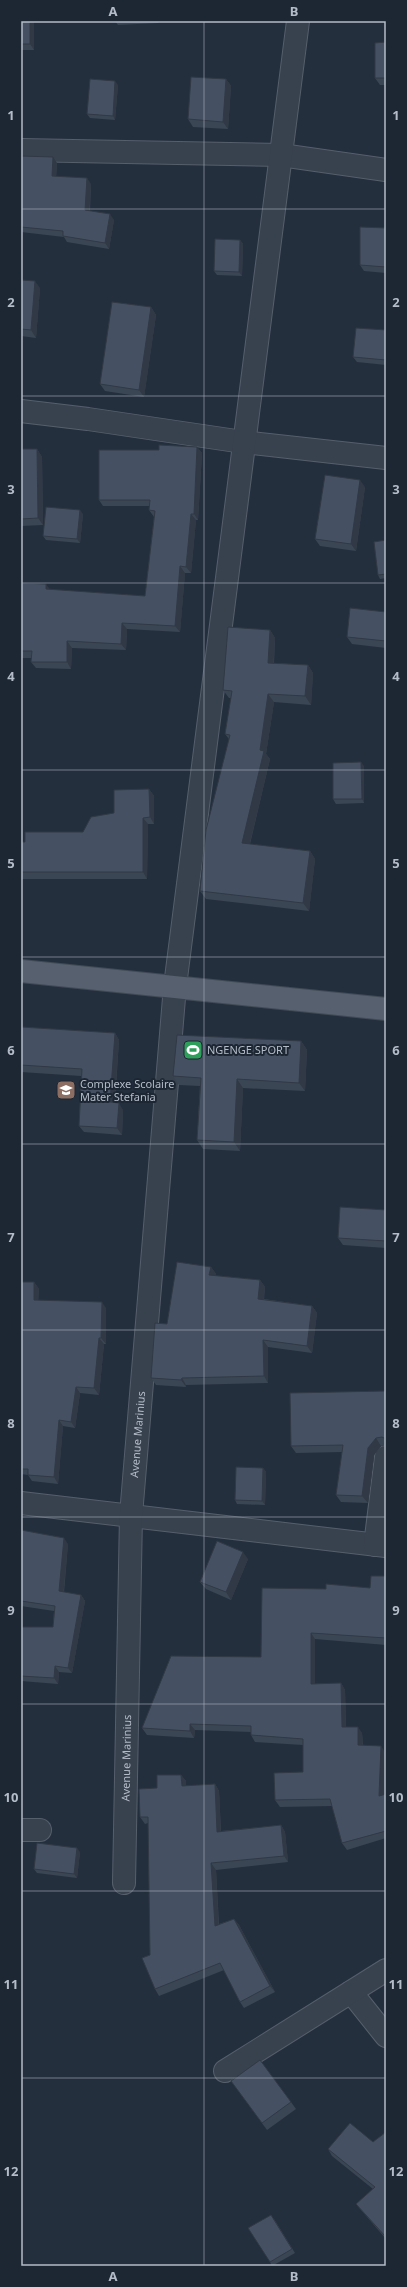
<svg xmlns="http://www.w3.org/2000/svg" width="407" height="2287" font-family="'Noto Sans',sans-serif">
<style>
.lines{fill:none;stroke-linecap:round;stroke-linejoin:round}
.minor-casing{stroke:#565f6c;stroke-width:24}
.major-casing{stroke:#414a57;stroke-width:24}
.minor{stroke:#38414e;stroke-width:22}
.major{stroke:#56606e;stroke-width:22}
.wall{fill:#3b4654}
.shaded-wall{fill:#303945}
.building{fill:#455162;stroke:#303945}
.grid{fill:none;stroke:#b4bcc9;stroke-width:1;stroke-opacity:0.55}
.labels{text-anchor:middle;stroke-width:4;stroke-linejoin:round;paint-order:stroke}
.poi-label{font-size:11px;fill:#b4bcc9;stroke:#1d2633;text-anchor:start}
.street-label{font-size:11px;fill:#b4bcc9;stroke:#1d2633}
.neatline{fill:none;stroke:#b4bcc9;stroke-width:1.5}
.grid-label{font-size:13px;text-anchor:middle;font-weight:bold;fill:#b4bcc9}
</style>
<rect width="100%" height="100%" fill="#242f3e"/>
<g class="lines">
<defs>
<g id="minor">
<path d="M21 150 281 155 386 170"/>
<path d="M21 411 88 419 243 442 386 458"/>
<path d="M21 1503 386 1546"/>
<path d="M375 1545 386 1457"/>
<path d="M21 1830H40"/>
<path id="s1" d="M124 1883 131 1515 175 986 298 21"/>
<path d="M351 1992 386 2036"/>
<path d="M225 2071 386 1970"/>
</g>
<path id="major" d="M21 971 386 1009"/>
</defs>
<use href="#minor" class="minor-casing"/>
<use href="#major" class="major-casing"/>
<use href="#minor" class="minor"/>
<use href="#major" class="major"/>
</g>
<path class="wall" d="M21 21H34V50H21Z
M115 21H159L158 23 118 25Z
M386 42V85H380L375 78Z
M226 79 231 86 228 129 193 127 188 119Z
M118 85 115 120 90 118 87 114Z
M21 156 57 163 56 177 91 184 90 211 114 220 109 249 67 242 64 237 21 232Z
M386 228V273L364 271 360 265Z
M240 240 243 244 242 276 217 275 214 271Z
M21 280 40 288 36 338 21 336Z
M151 307 156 315 144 397 105 391 100 384Z
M386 330V365L357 362 353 357Z
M197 447 202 453 198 520H196L191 573H185L180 632 127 629 126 650 72 648 71 669 36 668 31 662 32 658H21V583L50 590 145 596 154 517 149 510 150 506H103L99 500 159 450Z
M21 449H37L42 457 43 525 21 526Z
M365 487 356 551 320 546 315 539Z
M83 514 80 543 46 540 43 536Z
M386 540V578L380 579 378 575Z
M386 612V648L352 644 347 637Z
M270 630 275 638 274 663 308 665 313 673 311 705 274 702 266 754 270 759 250 844 310 851 315 859 309 911 206 899 200 891 229 739 225 734 231 698H229L223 690Z
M364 766V803L336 804 333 799Z
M149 789 154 796V824H148L147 879H21V842H25L83 832 114 813Z
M21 1027 115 1033 119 1040 115 1103 123 1110 122 1135 84 1132 79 1126 81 1076 21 1072Z
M301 1041 307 1050 305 1091 243 1088 240 1151 203 1149 197 1140 200 1086 179 1085 173 1076Z
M386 1210V1248L343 1245 338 1238Z
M211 1267 216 1274 215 1276 260 1280 265 1287 264 1299 312 1306 317 1313 312 1353 268 1347V1383L186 1385V1387L156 1385 151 1378 167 1324Z
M21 1282H34L39 1289 38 1301 106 1308V1344H104L99 1395 80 1393 75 1428 63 1426 58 1484 32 1481 28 1475 21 1474Z
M386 1391V1445L381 1446 374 1455 368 1503 341 1502 336 1495 342 1452 296 1453 291 1446Z
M263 1468 266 1472 265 1505 237 1504 235 1500Z
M21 1530 68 1544 64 1592 81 1595 85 1601 72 1673 59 1672 58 1684 21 1681V1627H53L54 1611 21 1606Z
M248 1559 231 1600 206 1589 200 1582Z
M386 1576V1645L315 1639V1684L341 1683 345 1690 346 1727 362 1733 363 1745 385 1752 384 1795 386 1794V1838L347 1850 342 1843 332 1806 280 1807 275 1800 303 1772V1745L255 1742 251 1735V1732L195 1730 194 1738 147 1735 142 1728 261 1657 326 1589 370 1588Z
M181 1775 186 1781V1786L215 1784 219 1791 221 1831 281 1825 285 1832 288 1862 216 1870 219 1924 234 1919 239 1925 275 1992 244 2008 240 2002 224 1970 159 1996 155 1989 150 1955 148 1823 145 1824 140 1817 157 1788Z
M80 1852 77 1878 37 1873 34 1869Z
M231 2081 291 2102 296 2109 267 2130Z
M386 2132V2239L361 2210 356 2204 373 2189 332 2156 328 2149 373 2142Z
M274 2219 295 2253 272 2266 270 2262Z"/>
<path class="shaded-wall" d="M30 21H34V50L30 44Z
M226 79 231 86 228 129 223 122Z
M115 81 118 85 115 120 113 116Z
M53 157 57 163 56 182 52 176Z
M87 178 91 184 89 216 85 210Z
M110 214 114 220 109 249 105 243Z
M240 240 243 244 242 276 239 272Z
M35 281 40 288 36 338 31 330Z
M151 307 156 315 144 397 139 390Z
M197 447 202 453 198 520 194 514Z
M37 449 42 457 43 525 38 518Z
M360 480 365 487 356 551 351 544Z
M80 510 83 514 80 543 77 539Z
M191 514 196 520 191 573 186 567Z
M180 566 185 573 180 632 175 626Z
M46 584 51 591 46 589Z
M122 623 127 629 126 650 121 644Z
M270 630 275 638 273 671 268 663Z
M67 641 72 648 71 669 67 662Z
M308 665 313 673 311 705 305 696Z
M268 694 274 702 266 754 270 759 248 851 242 843 260 750Z
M361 762 364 766V803L362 799Z
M149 789 154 796V824L150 817Z
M143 818 148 824 147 879 143 872Z
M310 851 315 859 309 911 303 903Z
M115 1033 119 1040 114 1109 110 1102Z
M301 1041 307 1050 305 1091 299 1083Z
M237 1079 243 1088 240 1151 234 1142Z
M119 1103 123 1110 122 1135 117 1128Z
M211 1267 216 1274 214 1282 209 1275Z
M260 1280 265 1287 263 1305 258 1299Z
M34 1282 39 1289 38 1307 34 1300Z
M102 1302 106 1308V1344L101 1338Z
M312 1306 317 1313 312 1353 307 1346Z
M99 1338 104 1344 99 1395 94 1388Z
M263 1340 268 1347V1383L264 1376Z
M182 1378 186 1385V1387L181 1380Z
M76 1387 80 1393 75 1428 71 1422Z
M59 1420 63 1426 58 1484 54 1477Z
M376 1438 381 1446 374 1455 368 1503 362 1496 368 1448Z
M263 1468 266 1472 265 1505 262 1501Z
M64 1538 68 1544 63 1597 59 1591Z
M243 1552 248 1559 231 1600 226 1592Z
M81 1595 85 1601 72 1673 68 1668Z
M311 1633 315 1639V1691L311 1684Z
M55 1666 59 1672 58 1684 54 1678Z
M341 1683 345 1690 346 1733 342 1727Z
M190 1724 195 1730 194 1738 190 1731Z
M358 1727 362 1733 363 1751 358 1745Z
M381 1746 385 1752 384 1802 379 1796Z
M181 1775 186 1781V1792L182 1786Z
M215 1784 219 1791 221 1838 217 1832Z
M281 1825 285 1832 288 1862 284 1856Z
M77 1848 80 1852 77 1878 74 1874Z
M211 1863 216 1870 219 1932 215 1926Z
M234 1919 239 1925 275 1992 270 1986Z"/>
<path class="building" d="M21 21H30V44H21Z
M386 42V78H375V43Z
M191 77 226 79 223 122 188 119Z
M90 79 115 81 113 116 87 114Z
M21 156 53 157 52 176 87 178 85 210 110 214 105 243 63 236V231L21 227Z
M360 227 386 228V267L360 265Z
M215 239 240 240 239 272 214 271Z
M21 280 35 281 31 330 21 329Z
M112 302 151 307 139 390 100 384Z
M356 328 386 330V360L353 357Z
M159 445 197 447 194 514H191L186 567 180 566 175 626 122 623 121 644 67 641V662H31L32 651H21V583L46 584V589L145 596 155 511 149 510 150 500H99V450H159Z
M21 449H37L38 518 21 519Z
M325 475 360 480 351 544 315 539Z
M46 507 80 510 77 539 43 536Z
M386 540V574L378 575 374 542Z
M350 608 386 612V641L347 637Z
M228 627 270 630 268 663 308 665 305 696 268 694 260 750 264 751 242 843 310 851 303 903 200 891 206 830 230 735 225 734 232 691 223 690Z
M361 762 362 799H333V763Z
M149 789 150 817 143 818V872H21V842H25V832H83L91 817 114 813V790Z
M21 1027 115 1033 110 1102 119 1103 117 1128 79 1126 82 1069 21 1065Z
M177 1035 301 1041 299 1083 237 1079 234 1142 197 1140 201 1078 173 1076Z
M340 1207 386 1210V1241L338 1238Z
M177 1262 211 1267 209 1275 260 1280 258 1299 312 1306 307 1346 263 1340 264 1376 182 1378 181 1380 151 1378 155 1323 167 1324Z
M21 1282H34V1300L102 1302 101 1338H99L94 1388 76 1387 71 1422 59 1420 54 1477 28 1475V1469H21Z
M386 1391V1439L382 1437 376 1438 368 1448 362 1496 336 1495 343 1445 291 1446 290 1393Z
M236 1467 263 1468 262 1501 235 1500Z
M21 1530 64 1538 59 1591 81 1595 68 1668 55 1666 54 1678 21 1676V1627H53L55 1606 21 1601Z
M217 1541 243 1552 226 1592 200 1582Z
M371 1576H386V1638L311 1633V1684L341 1683 342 1727H358V1745L381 1746 379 1796 386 1794V1831L342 1843 330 1799 275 1800 274 1773 303 1772V1739L251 1735V1726L190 1724V1731L142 1728 171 1656 261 1657 262 1588 326 1589V1584L370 1588Z
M157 1775H181L182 1786 215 1784 217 1832 281 1825 284 1856 211 1863 215 1926 234 1919 270 1986 240 2002 220 1963 155 1989 142 1958 150 1955 148 1817H140L139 1789 157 1788Z
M37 1843 77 1848 74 1874 34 1869Z
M260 2060 291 2102 262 2123 231 2081Z
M350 2123 373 2142 386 2132V2234L385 2236 356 2204 375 2187 328 2149Z
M271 2215 292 2249 270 2262 248 2228Z"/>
<path class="grid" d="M204 21V2266M21 209H386M21 396H386M21 583H386M21 770H386M21 957H386M21 1144H386M21 1330H386M21 1517H386M21 1704H386M21 1891H386M21 2078H386"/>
<defs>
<symbol id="stadium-square" viewBox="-11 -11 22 22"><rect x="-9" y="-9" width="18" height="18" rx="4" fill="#2e9e5b" stroke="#1d2633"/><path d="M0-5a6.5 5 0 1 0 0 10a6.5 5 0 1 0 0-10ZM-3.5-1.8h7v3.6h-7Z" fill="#fff"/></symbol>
<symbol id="school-square" viewBox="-11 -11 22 22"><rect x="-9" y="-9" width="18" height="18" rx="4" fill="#8d6e63" stroke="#1d2633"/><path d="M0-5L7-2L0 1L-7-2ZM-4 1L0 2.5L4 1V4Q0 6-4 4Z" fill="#fff"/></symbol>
</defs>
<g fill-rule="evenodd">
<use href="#stadium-square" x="182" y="1039" width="22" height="22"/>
<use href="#school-square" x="55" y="1079" width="22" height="22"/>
</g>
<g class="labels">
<g class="poi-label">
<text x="207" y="1054">NGENGE SPORT</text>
<text x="80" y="1088">Complexe Scolaire<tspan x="80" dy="13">Mater Stefania</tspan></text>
</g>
<g class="street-label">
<text dy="4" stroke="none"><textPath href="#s1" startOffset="449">Avenue Marinius</textPath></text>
<text dy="4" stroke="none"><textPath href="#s1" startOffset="125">Avenue Marinius</textPath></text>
</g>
</g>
<rect width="407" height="2287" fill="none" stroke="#1d2633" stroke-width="44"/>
<rect x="22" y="22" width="363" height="2243" class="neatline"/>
<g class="grid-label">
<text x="113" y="16">A</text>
<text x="294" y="16">B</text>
<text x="11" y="120">1</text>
<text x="396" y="120">1</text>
<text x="11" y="307">2</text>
<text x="396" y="307">2</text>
<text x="11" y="494">3</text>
<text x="396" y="494">3</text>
<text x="11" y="681">4</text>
<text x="396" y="681">4</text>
<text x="11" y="868">5</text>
<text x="396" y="868">5</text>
<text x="11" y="1055">6</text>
<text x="396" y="1055">6</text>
<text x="11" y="1242">7</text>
<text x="396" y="1242">7</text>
<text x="11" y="1428">8</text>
<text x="396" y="1428">8</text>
<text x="11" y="1615">9</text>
<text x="396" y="1615">9</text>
<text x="11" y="1802">10</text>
<text x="396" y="1802">10</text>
<text x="11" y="1989">11</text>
<text x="396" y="1989">11</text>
<text x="11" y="2176">12</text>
<text x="396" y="2176">12</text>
<text x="113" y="2281">A</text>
<text x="294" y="2281">B</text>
</g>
</svg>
